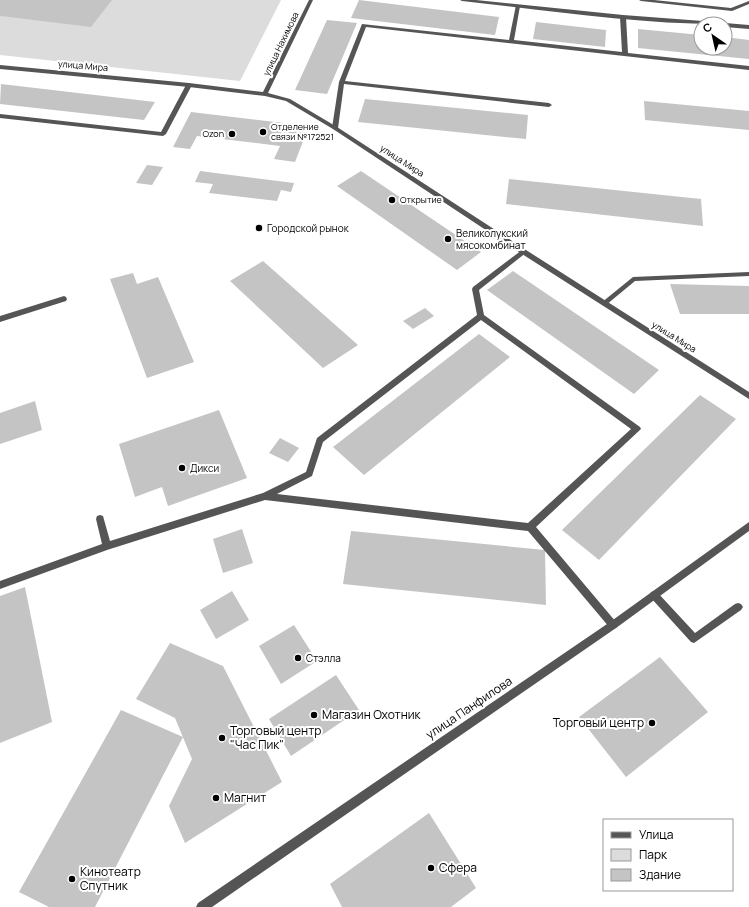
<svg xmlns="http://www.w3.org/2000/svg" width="749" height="907" font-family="Manrope,sans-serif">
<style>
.green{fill:#dcdcdc}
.building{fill:#c4c4c4}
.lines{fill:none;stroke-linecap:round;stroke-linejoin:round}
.service{fill:#555;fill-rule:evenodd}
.minor{fill:#555;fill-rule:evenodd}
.poi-dot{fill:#000;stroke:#fff;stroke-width:1.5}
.labels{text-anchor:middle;stroke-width:4;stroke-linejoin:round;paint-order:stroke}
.far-street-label{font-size:9px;fill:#000;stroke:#fff}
.far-poi-label{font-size:9px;fill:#000;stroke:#fff;text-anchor:start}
.poi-label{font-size:10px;fill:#000;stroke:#fff;text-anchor:start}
.near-street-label{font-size:12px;fill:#000;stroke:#fff}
.near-poi-label{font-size:12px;fill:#000;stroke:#fff;text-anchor:start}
</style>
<rect width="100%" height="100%" fill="#fff"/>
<path class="green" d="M0 0H281L240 81 0 55Z"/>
<path class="building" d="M0 0H112L91 27 1 16 0 17Z
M359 0 499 17 495 35 351 18Z
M327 20 357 23 327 94 295 90Z
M536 22 606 30 605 47 533 39Z
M638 29 701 35V48H725V37L749 40V59L638 48Z
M1 84 155 102 144 120 0 104Z
M365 99 528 115 526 139 358 122Z
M644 101 749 111V130L645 120Z
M191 112 309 126 295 162 274 159 280 146 197 136 190 149 173 147Z
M147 165 163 167 152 185 136 183Z
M200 171 294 183 291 192 281 190 277 201 209 193 213 184 195 182Z
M361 171 481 252 457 270 337 186Z
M509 179 701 199 703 226 506 204Z
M263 261 358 345 323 368 230 281Z
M513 271 659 370 634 394 487 290Z
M133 273 137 284 158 277 194 362 147 378 110 279Z
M670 284 749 286V314H680Z
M425 308 434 316 413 329 403 321Z
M479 334 510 357 364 475 333 447Z
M700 395 736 419 599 560 562 530Z
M35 401 42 430 0 444V413Z
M219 410 247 478 168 506 162 487 135 497 119 444Z
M280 438 299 448 288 462 269 453Z
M242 529 253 563 223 573 213 539Z
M351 531 545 550 546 605 343 584Z
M25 587 52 722 0 743V596Z
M232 591 249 620 216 639 200 610Z
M294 625 317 661 281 684 259 646Z
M170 643 223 666 282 782 185 843 169 806 192 759 175 718 136 699Z
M660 657 708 712 626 777 579 717Z
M336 675 359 710 291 756 269 719Z
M121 710 183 737 95 907H49L19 892Z
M429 813 476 888 451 907H342L330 884Z"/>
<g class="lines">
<path class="service" d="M516 5 520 6 514 40 622 52 620 17 623 15 626 17 628 53 749 66V70L366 27 345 81 549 103 552 105 549 107 344 84 338 128 335 130 332 128 339 82 362 24 509 40Z
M189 83 192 85 166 134 163 136 0 118V114L161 132 186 85Z
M522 250H524L527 252 479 290 484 315 640 427 641 429 536 527 616 622 618 625 616 628 613 629 610 628 528 531 265 500 107 550 0 589V581L102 544 96 519 97 516 100 515 103 516 110 541 263 493 306 472 317 438 477 315 472 289 473 287ZM481 320 631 429 528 523 277 494 312 476 323 442Z
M749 272V276L635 281 606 305 604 306 601 303 633 277Z
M64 296 66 297 67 299 66 301 0 322V316Z
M654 591 657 592 695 633 735 604 738 603 741 604 743 607 741 610 694 643 691 642 651 598 650 595 651 592Z"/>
<path class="minor" d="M309 0H313L268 93 290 99 337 127 526 250 749 392V399L522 254 333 129 286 101 265 96 189 87 0 69V65L189 83 263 92Z
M460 0H476L623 15 716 22 719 24C635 24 546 10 462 1Z
M639 0H654L731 8 749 1V4L732 11 641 1Z
M725 23 749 25V29L725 27V24H723Z
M749 522V531L616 628 212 907H196L198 903 610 622Z"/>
</g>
<g class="poi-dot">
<circle cx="263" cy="132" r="4"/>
<circle cx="232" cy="134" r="4"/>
<circle cx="392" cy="200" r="4"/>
<circle cx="259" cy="228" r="4"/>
<circle cx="448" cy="239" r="4"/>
<circle cx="182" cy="468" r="4"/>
<circle cx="298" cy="658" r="4"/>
<circle cx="314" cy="715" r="4"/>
<circle cx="652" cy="723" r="4"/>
<circle cx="222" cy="738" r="4"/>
<circle cx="216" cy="798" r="4"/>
<circle cx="431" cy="868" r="4"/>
<circle cx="72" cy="879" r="4"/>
</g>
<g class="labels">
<g class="far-street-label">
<text transform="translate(281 44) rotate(-64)" y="3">улица Нахимова</text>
<text transform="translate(83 66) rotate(5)" y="3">улица Мира</text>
<text transform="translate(402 161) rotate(33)" y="3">улица Мира</text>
<text transform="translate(674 337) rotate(32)" y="3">улица Мира</text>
</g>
<g class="far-poi-label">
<text x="271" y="130">Отделение<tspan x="271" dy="10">связи №172521</tspan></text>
<text x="224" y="137" text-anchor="end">Ozon</text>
<text x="400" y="203">Открытие</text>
</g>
<g class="poi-label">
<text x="267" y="232">Городской рынок</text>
<text x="456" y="237">Великолукский<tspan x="456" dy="12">мясокомбинат</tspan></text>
<text x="190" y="472">Дикси</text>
<text x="306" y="662">Стэлла</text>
</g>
<g class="near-street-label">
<text transform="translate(469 708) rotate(-34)" y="4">улица Панфилова</text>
</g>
<g class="near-poi-label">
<text x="322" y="719">Магазин Охотник</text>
<text x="644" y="727" text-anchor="end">Торговый центр</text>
<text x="230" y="735">Торговый центр<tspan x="230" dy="14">"Час Пик"</tspan></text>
<text x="224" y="802">Магнит</text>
<text x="439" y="872">Сфера</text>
<text x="80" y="876">Кинотеатр<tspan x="80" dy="14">Спутник</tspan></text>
</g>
</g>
<rect x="603" y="819" width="130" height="72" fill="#ffffff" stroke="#999999"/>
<rect x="611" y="832" width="20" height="6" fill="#555555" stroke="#999999"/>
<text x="639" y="839" font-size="12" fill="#000000">Улица</text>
<rect x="611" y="849" width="20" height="12" fill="#dcdcdc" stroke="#999999"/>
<text x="639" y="859" font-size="12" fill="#000000">Парк</text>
<rect x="611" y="869" width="20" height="12" fill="#c4c4c4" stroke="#999999"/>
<text x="639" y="879" font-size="12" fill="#000000">Здание</text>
<g transform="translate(713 36) rotate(326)"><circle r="19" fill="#ffffff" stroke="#999999"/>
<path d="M0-3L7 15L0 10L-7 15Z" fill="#000000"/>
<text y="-6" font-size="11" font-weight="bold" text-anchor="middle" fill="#000000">С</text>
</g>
</svg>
